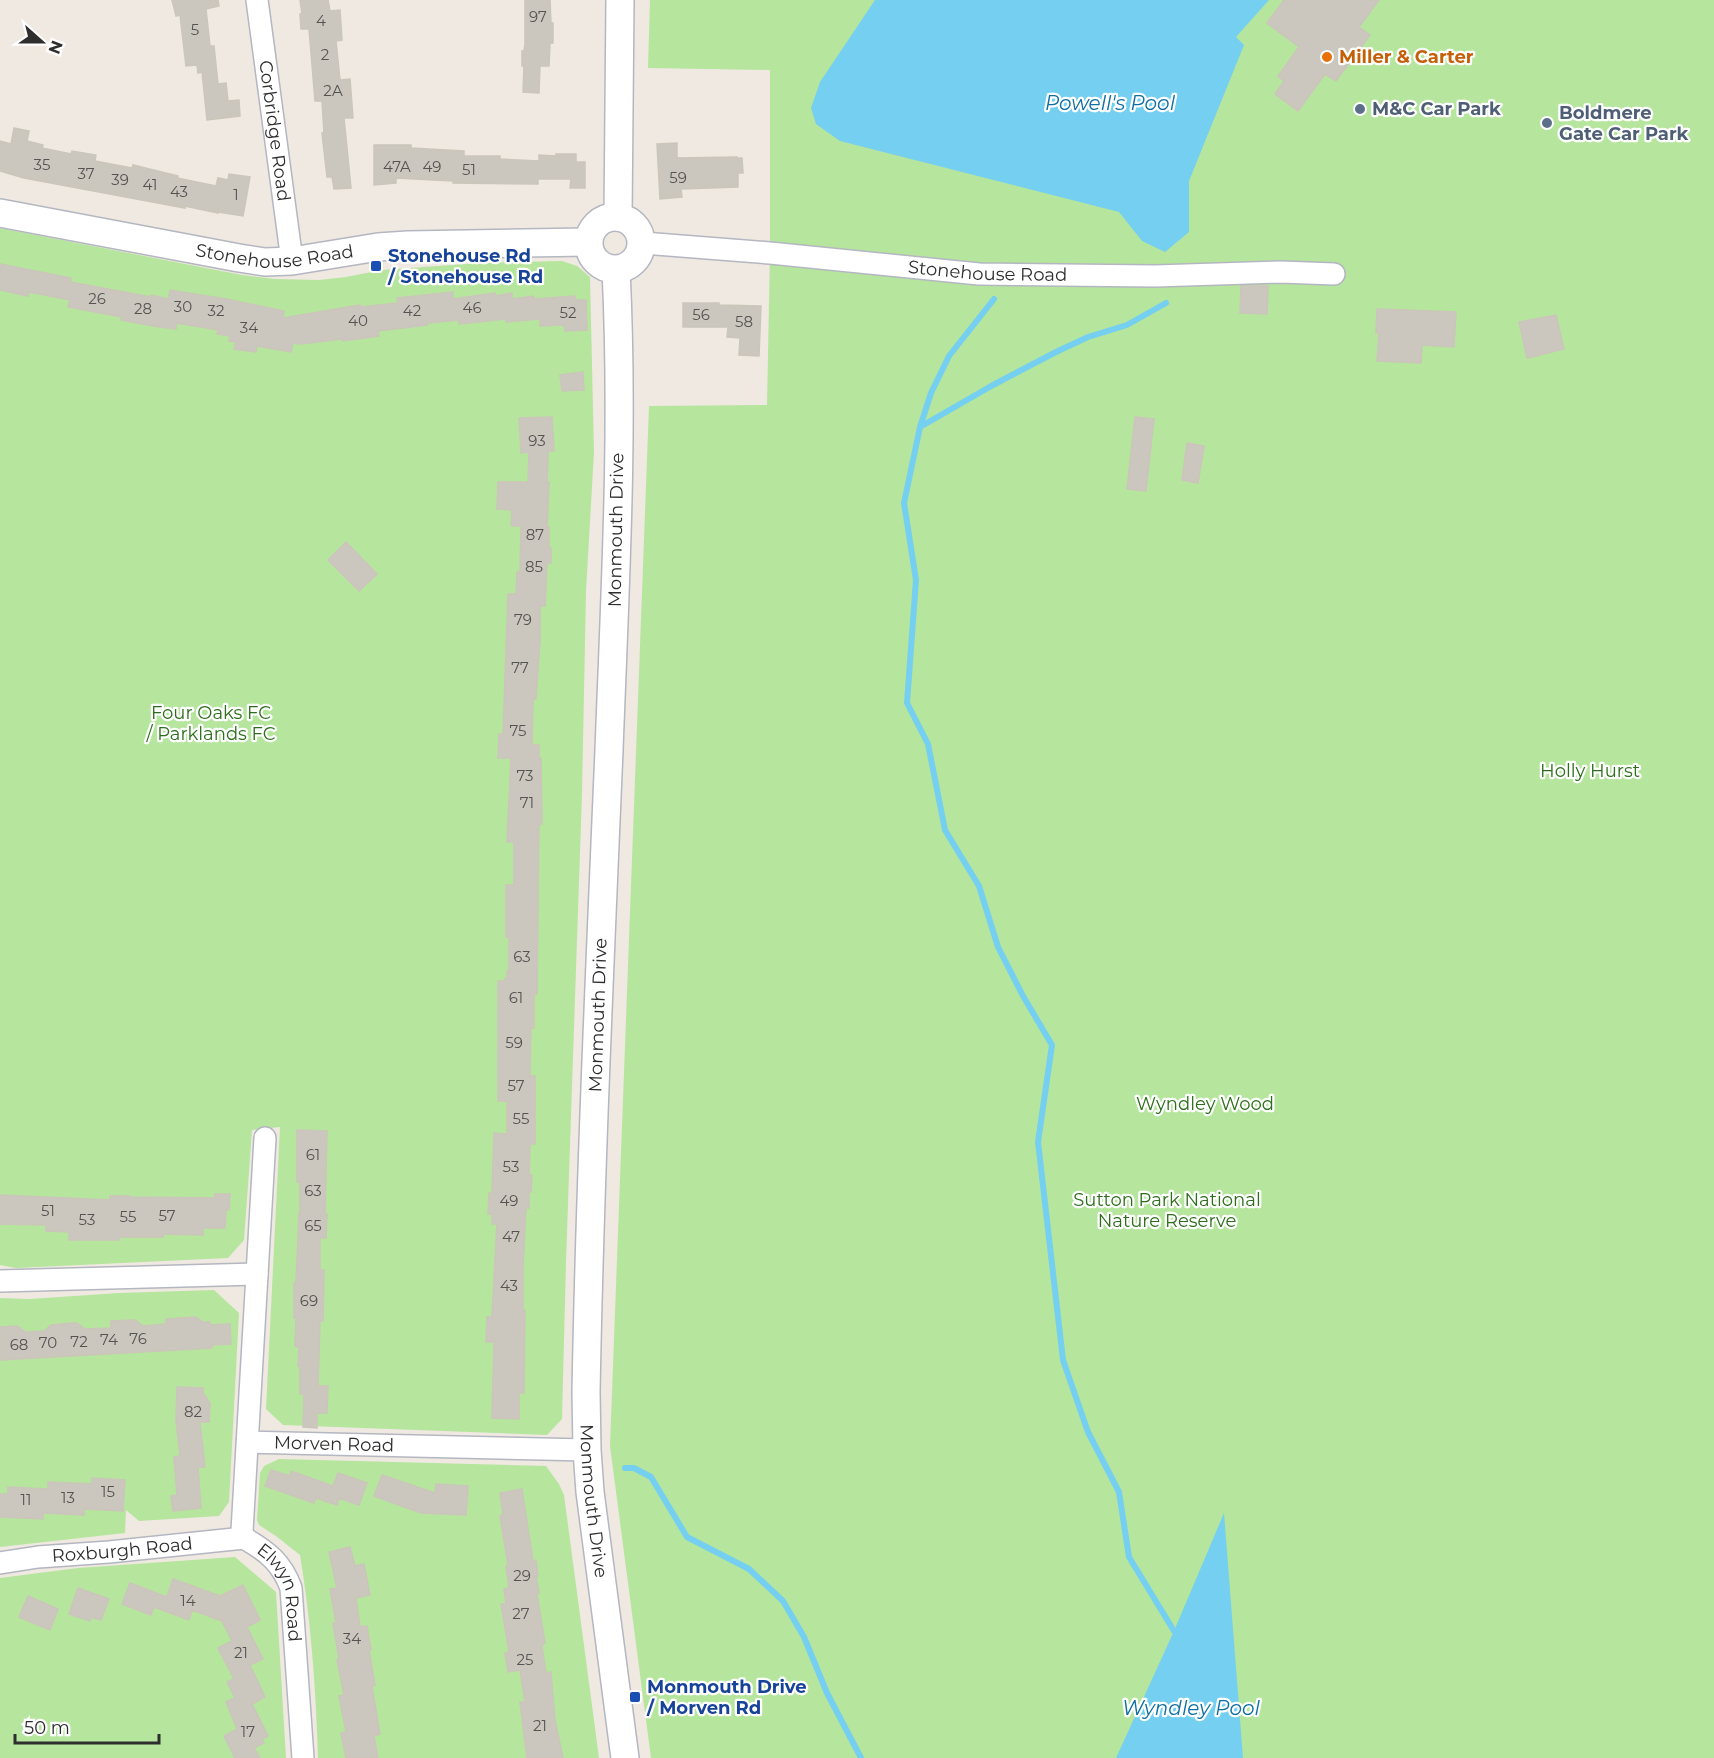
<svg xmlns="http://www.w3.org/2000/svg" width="1714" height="1758" font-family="Montserrat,sans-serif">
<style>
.green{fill:#b6e59e}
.water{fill:#75cff0}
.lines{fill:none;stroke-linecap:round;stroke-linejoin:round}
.stream{stroke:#75cff0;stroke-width:6}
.building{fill:#cbc7bf;stroke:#cbc5ba;stroke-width:1.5}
.minor-casing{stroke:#b4b7c1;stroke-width:24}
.tertiary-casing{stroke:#b4b7c1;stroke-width:30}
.minor{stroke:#fff;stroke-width:21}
.tertiary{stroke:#fff;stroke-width:27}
.food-dot{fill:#e8710a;stroke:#fff;stroke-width:2}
.service-dot{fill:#5c6f8a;stroke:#fff;stroke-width:2}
.transit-dot{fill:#1a4fb4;stroke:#fff;stroke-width:2}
.labels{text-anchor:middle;stroke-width:4.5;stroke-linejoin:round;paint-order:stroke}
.number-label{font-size:15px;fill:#555452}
.food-label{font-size:18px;font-weight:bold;fill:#c56008;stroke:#fff;text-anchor:start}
.service-label{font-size:18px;font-weight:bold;fill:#4e5e75;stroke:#fff;text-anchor:start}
.street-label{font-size:18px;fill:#2e2e2e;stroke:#fff}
.transit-label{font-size:18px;font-weight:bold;fill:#164399;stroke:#fff;text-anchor:start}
.park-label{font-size:18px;fill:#2c6e1b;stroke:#fff}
.water-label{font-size:20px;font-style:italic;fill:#0d6fa3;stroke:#fff}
</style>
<rect width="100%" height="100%" fill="#efe9e1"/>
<path class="green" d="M650 0H1714V1758H651L610 1446 649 406 767 405 770 253V70L648 68Z
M0 228 242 275 275 279 319 280 346 277 382 270 480 263 562 261 577 266 590 277 594 452 586 591 582 794 566 1262 562 1419 547 1435 283 1425 266 1409 280 1127 252 1130 244 1240 228 1258 16 1268 0 1265Z
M214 1290 239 1313 229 1502 219 1516 139 1521 126 1510 125 1533 0 1547V1298L30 1299 119 1293Z
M279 1459 546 1466 559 1484 564 1495 599 1758H318C316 1690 311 1621 300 1555L276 1536 259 1525 257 1520 260 1473 264 1466Z
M235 1557 276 1592 286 1758H0V1578L78 1568Z"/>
<path class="water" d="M875 0H1269L1236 37 1244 45 1189 181V232L1165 252 1142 241 1119 212 840 141 816 124 811 108 820 82Z
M1224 1513 1243 1758H1116L1174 1631Z"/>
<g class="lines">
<path class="stream" d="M1166 303 1127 325 1088 337 1056 352 993 385 920 427 904 503 916 580 907 703 928 744 945 830 979 886 998 947 1023 996 1052 1045 1038 1142 1063 1360 1088 1432 1119 1492 1129 1557 1174 1631
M920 427 931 393 949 356 994 299
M625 1468H634L651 1477 687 1537 749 1569 783 1601 804 1637 827 1693 861 1758"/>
</g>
<path class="building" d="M172 0H218L219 6 206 9 210 46H214L218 84 226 83 228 101 239 100 240 116 207 120 202 72 198 73 197 65 186 66 180 15 176 16Z
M300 0H328L330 11 340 10 342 40 336 41 340 80 350 79 353 118H344L351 188 334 189 332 177H327L322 133H324L322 101H315L309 29H301L300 14H302Z
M525 0H550L551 23H553V43H550L549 66H540L539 93 523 92 524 66H522V51H524L525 44Z
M1284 0H1379L1359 27 1370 35 1336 81 1325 74 1298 111 1275 94 1284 81 1278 76 1299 47 1267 23Z
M14 128 29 131 27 141 43 145 42 148 71 154 72 151 96 155 95 161 132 168 133 165 178 176 177 178 216 186 218 178 228 180 229 174 250 177 243 216 218 212V213L185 206V208L24 178 0 171V141L11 144Z
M677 143V158L737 157V158H742L743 173H738V187L681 189 682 197 660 199 657 144Z
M374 145H411V148L464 151V156H500V159L539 161V155L556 156V154H576V162H585V188H570L571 179H538V184L453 183V181L396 178V183L374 185Z
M0 264 71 278 70 282 151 297V295L168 299 170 290 226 299 284 311 283 318 360 305V307L398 303 397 298 453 292V299L495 293 496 296 512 293V299L534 296V299L575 296V300H586L587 330 565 331 564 325 540 326V319L506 322V319L459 324V320L427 323V325L378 331 379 336 343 341V339L301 344 293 343 291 352 257 346 256 352 234 349 236 342 229 341 230 336 217 334 218 330 177 323 176 329 159 327 121 320 122 317 68 307 70 300 29 292 28 296 0 290Z
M1241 286H1268L1267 314 1240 313Z
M683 303H719V305L761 306 759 356 739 355 740 338 727 337 728 327H683Z
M1377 309 1456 312 1454 347 1422 345 1421 363 1377 361 1379 333H1376Z
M1556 315 1564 349 1527 358 1519 322Z
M583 372 584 390 562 391 560 375Z
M552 417 554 451H548L547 482H549L547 527H549V548H551V563H547L545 606H540V640L536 699H533L532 745H539V758H541L542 824H539L537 994H534V1028H531L530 1076H535V1144H530L529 1175H532L531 1192H529V1208H526L523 1266V1310H525L524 1393H519V1419L492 1418 494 1342H486L487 1317H492L497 1224H492V1214H488L489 1193 492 1194 494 1133 507 1134V1101H498V981H505V978H507V971L509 972V937H506V885H514V842H507L511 758H498L499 734H503L508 594H516L517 572H520L521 526H511L512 510 497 509 498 482H528L529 452 521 453 519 418Z
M1135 417 1154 419 1146 491 1127 489Z
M1187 443 1204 446 1198 483 1182 480Z
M346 542 377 574 359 591 328 560Z
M297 1130 327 1131 325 1214H327L326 1238H320V1270H324L323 1321H320L318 1386H328L327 1413H317V1428L303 1427 304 1394H300V1366H298L299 1347 295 1346 296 1318H294V1283H296L299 1213H300V1182H297Z
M215 1194H230L229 1210H226L225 1228H203V1235L163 1234V1237H120L119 1240H69V1232L46 1231V1225L0 1224V1195L110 1200V1196H130V1197L215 1198Z
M196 1317 203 1322H210V1325L230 1324 231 1344 212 1345V1348L0 1360V1327L17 1326 26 1332 44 1331 51 1325 72 1323H77L85 1329 111 1328V1321L135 1320 143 1326 166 1324V1319Z
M177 1387 203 1388V1393L210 1403 209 1422H200L205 1467H198L201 1508 173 1511 171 1496 177 1495 174 1457 180 1456 176 1421Z
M271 1470 290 1476 291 1471 333 1486 338 1473 367 1483 359 1505 339 1498 337 1505 316 1498 314 1503 265 1486Z
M382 1475 435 1493 436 1484 468 1486 466 1515 421 1513 374 1496Z
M92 1478 125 1480 123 1511 84 1509V1515L43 1513V1519L0 1517V1494H8V1487L48 1489V1482L92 1484Z
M522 1489 533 1561 536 1560 538 1576H536L539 1593 537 1594 545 1643 542 1646 546 1673 551 1672 555 1720 563 1758H527L520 1702H525L520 1670 508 1672 505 1653 509 1652 501 1604H506L504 1589 509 1588 506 1566 508 1565 500 1516 503 1515 500 1493Z
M350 1547 355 1566 364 1564 370 1595 356 1598 360 1627 367 1626 371 1650H369L375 1685 372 1686 380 1734 374 1736 378 1758H346L341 1733 346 1732 339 1696 344 1695 337 1660 339 1659 333 1623H336L330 1589 337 1588 329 1552Z
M173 1579 220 1596 243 1585 260 1620 247 1627 263 1659 250 1665 265 1697 252 1704 268 1736 262 1739 264 1743 254 1748 260 1758H235L224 1736 237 1729 226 1702 235 1698 227 1682 234 1679 218 1648 232 1641 222 1621 192 1610 189 1620 154 1607 151 1615 122 1604 130 1583 167 1597Z
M78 1588 109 1599 101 1620 91 1617 90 1621 69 1614Z
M28 1596 58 1609 50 1630 19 1617Z"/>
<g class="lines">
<defs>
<g id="minor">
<path id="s1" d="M257 0 292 261"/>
<path id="s2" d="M643 243 770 253 979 274 1155 276 1281 272 1334 274"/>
<path id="s3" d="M265 1138 242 1531 244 1538C267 1551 282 1563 291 1588L303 1758"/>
<path d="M0 1281 257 1274"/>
<path id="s4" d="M248 1442 587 1450"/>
<path id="s5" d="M0 1563 38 1557 109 1552 244 1538"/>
</g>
<g id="tertiary">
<path id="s6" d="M0 213 239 258 265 262 292 261 378 247 408 245 588 242"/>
<circle cx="615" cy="243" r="26"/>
<path d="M618 217 620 0"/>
<path id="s7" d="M616 270C624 430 615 590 609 750 600 964 590 1178 586 1392L587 1450 590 1492 625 1758"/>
</g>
</defs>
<use href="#minor" class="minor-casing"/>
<use href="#tertiary" class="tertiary-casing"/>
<use href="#minor" class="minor"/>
<use href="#tertiary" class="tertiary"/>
</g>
<circle class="food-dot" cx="1327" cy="57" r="6"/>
<g class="service-dot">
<circle cx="1360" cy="109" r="6"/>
<circle cx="1547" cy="123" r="6"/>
</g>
<g class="transit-dot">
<rect x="370" y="260" width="12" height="12" rx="3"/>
<rect x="629" y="1691" width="12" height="12" rx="3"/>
</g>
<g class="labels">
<g class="number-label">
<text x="538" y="22">97</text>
<text x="321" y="26">4</text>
<text x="195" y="35">5</text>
<text x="325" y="60">2</text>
<text x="333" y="96">2A</text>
<text x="42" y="170">35</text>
<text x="397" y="172">47A</text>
<text x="432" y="172">49</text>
<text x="469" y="175">51</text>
<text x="86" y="179">37</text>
<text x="678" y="183">59</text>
<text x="120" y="185">39</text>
<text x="150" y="190">41</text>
<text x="179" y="197">43</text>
<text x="236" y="200">1</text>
<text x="97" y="304">26</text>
<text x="183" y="312">30</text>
<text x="472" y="313">46</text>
<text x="143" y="314">28</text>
<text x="216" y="316">32</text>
<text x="412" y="316">42</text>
<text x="568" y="318">52</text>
<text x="701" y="320">56</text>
<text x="358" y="326">40</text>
<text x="744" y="327">58</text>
<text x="249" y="333">34</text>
<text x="537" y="446">93</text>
<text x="535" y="540">87</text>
<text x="534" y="572">85</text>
<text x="523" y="625">79</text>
<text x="520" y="673">77</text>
<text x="518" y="736">75</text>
<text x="525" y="781">73</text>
<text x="527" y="808">71</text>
<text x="522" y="962">63</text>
<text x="516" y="1003">61</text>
<text x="514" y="1048">59</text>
<text x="516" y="1091">57</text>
<text x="521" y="1124">55</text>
<text x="313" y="1160">61</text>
<text x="511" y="1172">53</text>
<text x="313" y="1196">63</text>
<text x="509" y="1206">49</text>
<text x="48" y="1216">51</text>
<text x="167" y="1221">57</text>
<text x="128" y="1222">55</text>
<text x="87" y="1225">53</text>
<text x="313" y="1231">65</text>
<text x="511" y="1242">47</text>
<text x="509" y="1291">43</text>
<text x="309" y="1306">69</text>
<text x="138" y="1344">76</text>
<text x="109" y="1345">74</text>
<text x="79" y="1347">72</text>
<text x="48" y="1348">70</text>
<text x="19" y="1350">68</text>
<text x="193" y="1417">82</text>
<text x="108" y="1497">15</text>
<text x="68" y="1503">13</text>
<text x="26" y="1505">11</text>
<text x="522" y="1581">29</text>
<text x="188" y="1606">14</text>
<text x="521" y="1619">27</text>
<text x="352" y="1644">34</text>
<text x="241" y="1658">21</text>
<text x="525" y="1665">25</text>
<text x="540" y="1731">21</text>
<text x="248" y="1737">17</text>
</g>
<g class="food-label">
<text x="1339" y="63">Miller &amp; Carter</text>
</g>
<g class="service-label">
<text x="1372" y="115">M&amp;C Car Park</text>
<text x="1559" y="119">Boldmere<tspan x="1559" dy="21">Gate Car Park</tspan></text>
</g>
<g class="street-label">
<text dy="6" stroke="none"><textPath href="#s1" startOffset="132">Corbridge Road</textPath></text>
<text dy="6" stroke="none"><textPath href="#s6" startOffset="279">Stonehouse Road</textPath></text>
<text dy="6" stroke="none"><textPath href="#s2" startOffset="346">Stonehouse Road</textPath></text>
<text transform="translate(616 530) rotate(-89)" y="6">Monmouth Drive</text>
<text transform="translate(598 1015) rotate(-88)" y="6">Monmouth Drive</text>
<text dy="6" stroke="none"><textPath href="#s4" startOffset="86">Morven Road</textPath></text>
<text dy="6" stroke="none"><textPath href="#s7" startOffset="1232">Monmouth Drive</textPath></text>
<text dy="6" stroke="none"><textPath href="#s5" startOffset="123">Roxburgh Road</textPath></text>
<text dy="6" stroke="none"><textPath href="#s3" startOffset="472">Elwyn Road</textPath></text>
</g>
<g class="transit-label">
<text x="388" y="262">Stonehouse Rd<tspan x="388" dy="21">/ Stonehouse Rd</tspan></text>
<text x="647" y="1693">Monmouth Drive<tspan x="647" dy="21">/ Morven Rd</tspan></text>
</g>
<g class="park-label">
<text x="211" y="719">Four Oaks FC<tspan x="211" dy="21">/ Parklands FC</tspan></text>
<text x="1590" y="777">Holly Hurst</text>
<text x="1205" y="1110">Wyndley Wood</text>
<text x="1167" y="1206">Sutton Park National<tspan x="1167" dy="21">Nature Reserve</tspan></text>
</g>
<g class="water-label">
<text x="1110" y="110">Powell's Pool</text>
<text x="1191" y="1715">Wyndley Pool</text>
</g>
</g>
<g transform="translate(42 42) rotate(111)" stroke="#ffffff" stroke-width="4.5" paint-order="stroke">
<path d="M0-4.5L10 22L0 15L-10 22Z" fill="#2e2e2e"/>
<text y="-9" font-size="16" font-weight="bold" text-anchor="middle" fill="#2e2e2e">N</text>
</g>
<path d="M15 1734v9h144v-9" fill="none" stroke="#2e2e2e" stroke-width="3"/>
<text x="24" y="1734" font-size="18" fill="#2e2e2e" stroke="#ffffff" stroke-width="4.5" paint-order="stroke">50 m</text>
</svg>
